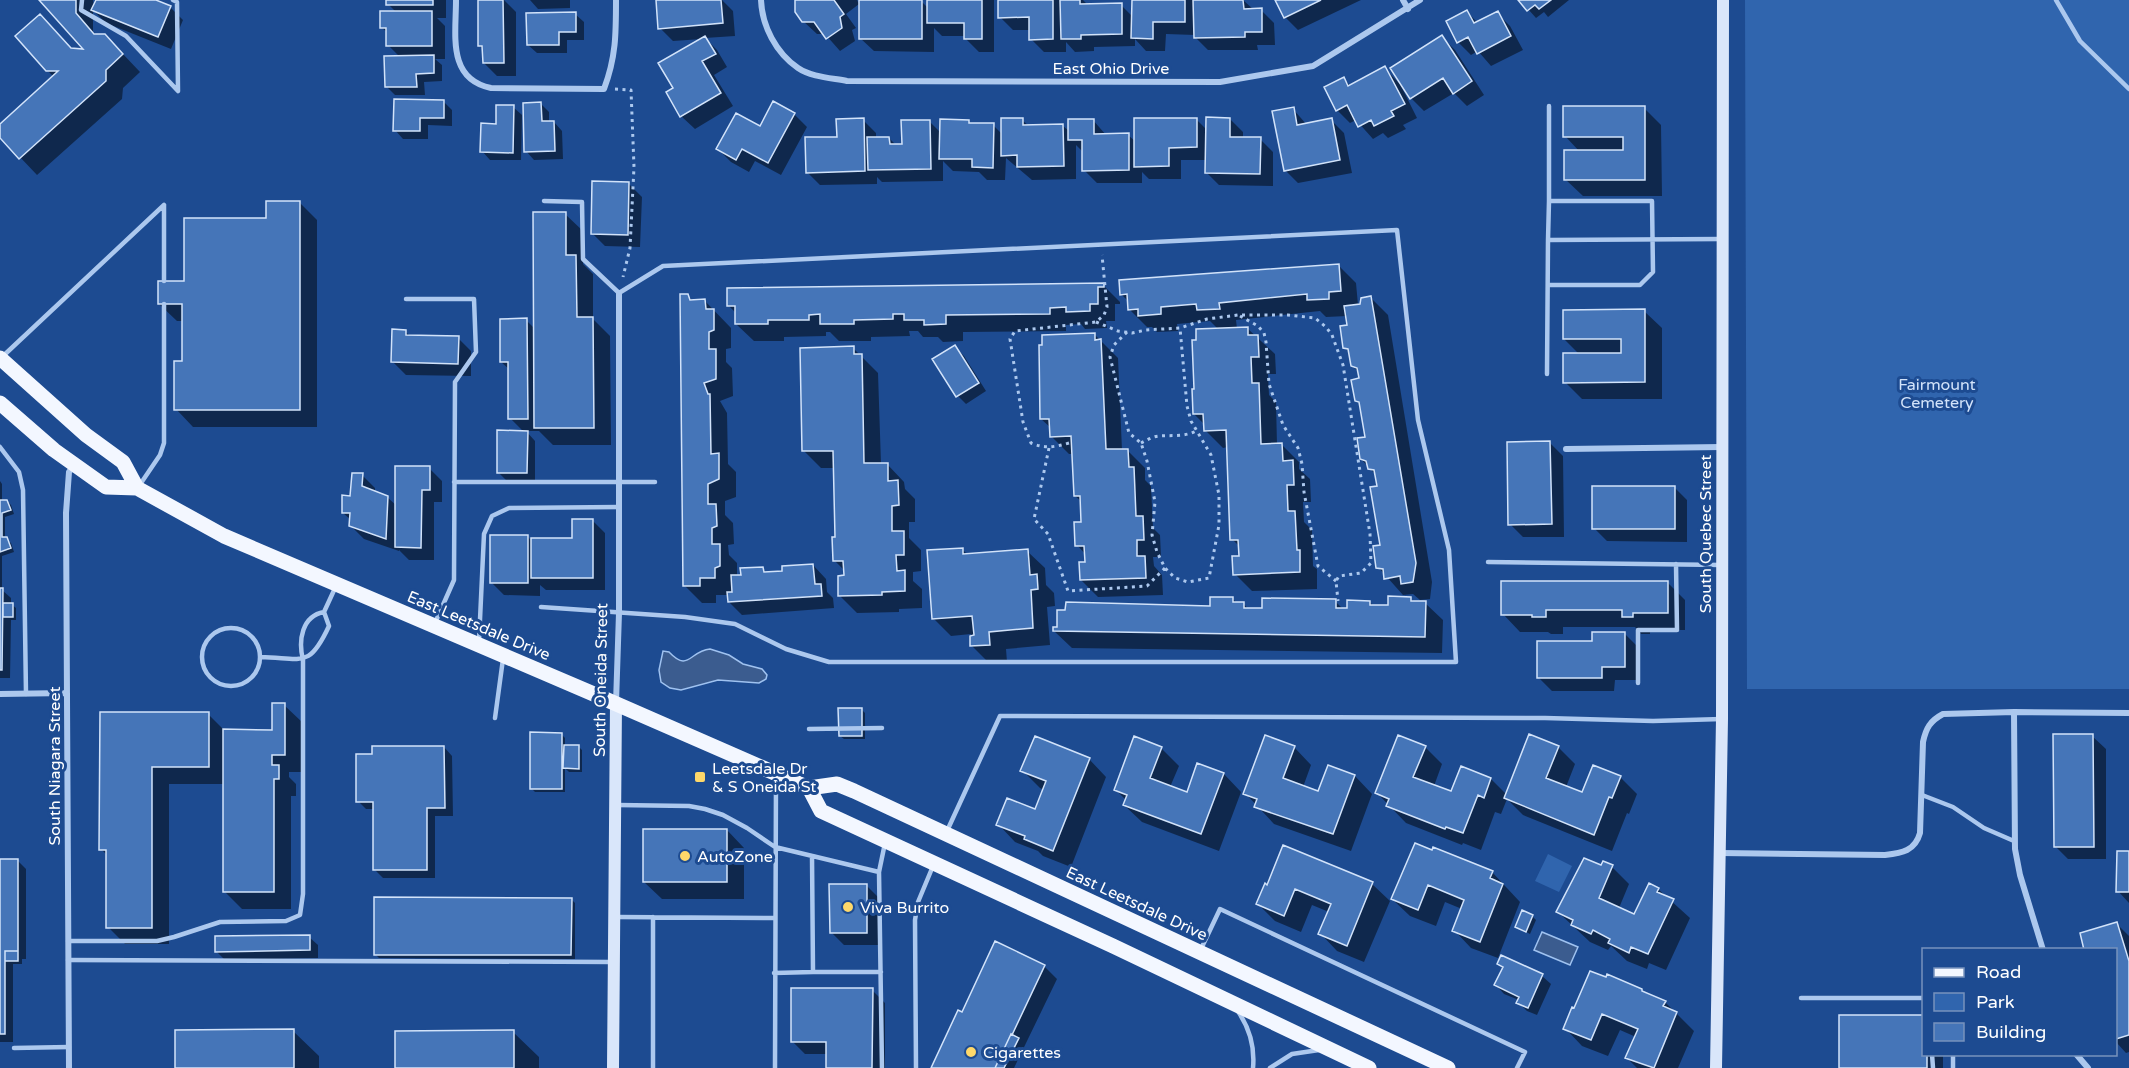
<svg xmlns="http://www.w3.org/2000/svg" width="2129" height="1068" font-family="'Varela Round',sans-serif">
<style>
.green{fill:#3065ae}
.water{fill:#3b5c8f;stroke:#9fc2f0;stroke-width:1.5}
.shadow{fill:#0007}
.building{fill:#4575b8;stroke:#d2e3fa;stroke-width:1.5}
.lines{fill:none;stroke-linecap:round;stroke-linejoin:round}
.path{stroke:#acc8ee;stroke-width:3;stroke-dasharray:3 4.5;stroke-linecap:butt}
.lane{stroke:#acc8ee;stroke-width:4.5}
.street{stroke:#acc8ee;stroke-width:6}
.secondary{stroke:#d9e6fa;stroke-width:12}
.primary{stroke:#f3f7ff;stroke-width:15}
.poi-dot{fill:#fed86a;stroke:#1d4b91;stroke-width:2}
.labels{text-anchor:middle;stroke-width:6;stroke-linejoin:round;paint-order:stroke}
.street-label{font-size:16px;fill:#fff;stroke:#1d4b91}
.park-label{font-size:16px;fill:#d2e3fa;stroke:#1d4b91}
.poi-label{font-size:16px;fill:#fff;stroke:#1d4b91;text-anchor:start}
</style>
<rect width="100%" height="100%" fill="#1d4b91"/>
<path class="green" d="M1745 0H2129V689H1747Z
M1548 854 1572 866 1559 892 1535 881Z"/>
<path class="water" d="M710 649 729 655 743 664 762 669 767 675 766 679 759 683 718 680 681 690 670 688 661 682 659 670 663 651 669 652C689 673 689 651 710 649Z
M1542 932 1578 947 1570 965 1534 950Z"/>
<path class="shadow" d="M41 0H93L94 9 97 0H152L170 7 183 20 171 49 106 23 93 10V32L122 53 140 72 123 88 122 99 37 175 0 136V126L54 77 47 70 72 50H86Z
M388 0H446V18H437L445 26V59H435L442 65V81L424 82 425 95H395L387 87 400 57 388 45V33L382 28 396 12 388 4Z
M479 0H504L516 12V76H497L484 63V50L480 46Z
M530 0H570V8L538 9Z
M657 0H722L733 11 735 36 705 38 717 50 727 67 714 75 733 106 695 129 681 116 675 88 702 39 673 41 660 28Z
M796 0H857L859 4 846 14 856 28 852 30 855 41 840 51 825 34H817L803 21Z
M929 0H994V52H979L966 39V36H942L934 28V52L874 51 860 38 921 1 929 9Z
M1000 0H1083L1088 5H1121L1133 17V0H1243L1254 10H1261L1274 23 1275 45H1257L1258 50H1208L1195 37V35L1166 34 1165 51H1146L1135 39V46L1094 47V51L1075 52 1066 42V52H1044L1031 39V30H1013L1000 17Z
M1277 0H1361L1298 30 1285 17Z
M1520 0H1569L1548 17 1544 12 1536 18Z
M1467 12 1478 23 1497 13 1510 26 1523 50 1491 66 1478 51 1471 55 1458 42Z
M575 14 584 22V40H567V53H537L528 45Z
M1442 37 1455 50 1484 95 1467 106 1454 93 1424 111 1411 98 1401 83Z
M1384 68 1400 84 1417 118 1403 125 1406 129 1388 138 1383 133 1373 139 1356 120 1350 123 1337 110 1343 79 1351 86Z
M443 101 452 110V126L428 125V139H403L395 130Z
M541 104 549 112V123L554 122 562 131 563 159 534 160 526 151Z
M513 107 522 115 521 160H490L482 151 497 125Z
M1644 108 1661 125 1662 196H1583L1565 179 1580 152 1565 136Z
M1293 109 1307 125 1331 120 1344 133 1352 173 1298 183 1285 170Z
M794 114 807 127 781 175 755 161 749 172 731 162 718 149 760 128Z
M1196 119 1207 130 1230 119 1243 132V139H1260L1273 152V186L1219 185 1206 172V160H1181V179H1149L1142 172V183H1097L1084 170V153L1076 145V179L1032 180 1006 158 1005 180H987L979 172 953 171 943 161V181L882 182 877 177V184L820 185 807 172 838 138 863 120 876 133V138H889L896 145H903L929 121 941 133 968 121 971 125H993L1002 134 1022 120 1029 126 1062 125 1070 132 1093 120 1106 135H1128L1136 142Z
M629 184 642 197 640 247 605 246 592 233Z
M299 202 317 220V427H193L176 409 184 362V321H177L159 304 268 219Z
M565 214 583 231V264L593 274V319L610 336 611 445H553L539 431H526L535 441V481H507L498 472 524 432 510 418V370L501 362 526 320 535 329Z
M1338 265 1356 283 1358 305 1371 298 1388 315 1432 582 1430 599 1420 600 1413 594 1403 595 1378 567 1382 546 1379 487 1377 476 1361 459 1367 438 1362 406 1356 400 1361 379 1360 373 1352 366 1350 353 1345 347 1349 326 1347 316 1326 317 1320 311 1236 320 1237 329 1247 328 1275 354 1276 374H1268L1269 395 1276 402 1277 445H1282L1299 462V469L1310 479 1311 502H1303L1304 522 1312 530 1313 566 1317 569V589L1252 591 1235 574 1240 558V547L1232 539 1228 447 1223 448 1205 430V425L1194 414 1196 390 1218 329 1210 321 1177 324 1178 331 1157 332 1152 327H1147L1130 310 1129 302 1121 294Z
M1103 285 1120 302V304H1115V321H1106L1107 328 1085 329 1081 324 1066 325V331L963 332V341L943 342 938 337H923L918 331H909L910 336 871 337V341H839L830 332H826V336L784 337V341H754L736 324V313L729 306Z
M687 295 693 301H705L731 328V348L726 349V362L732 368 733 396 720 401 727 413 728 464 736 472V497L725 501V515L733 523 734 544 728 545 729 555 737 563V576L763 569 768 574 813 565 826 579 827 592 833 598 834 608 742 615 729 602V595H716V603H702L684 585Z
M1644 311 1662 328V399H1582L1565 382 1580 355 1564 339Z
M405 331 411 337 458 338 471 351V376L406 375 393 362Z
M1094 334 1118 358 1122 450H1127L1145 468V480L1151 486 1153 528 1160 535 1161 557H1153L1154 566 1162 575 1163 595 1098 597 1081 580 1087 563 1086 555 1077 545 1083 523 1082 502 1075 496 1074 454H1069L1051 436V428L1041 419Z
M955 347 964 356 986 391 966 404 958 396Z
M853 348 878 373 881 464H887L904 482 905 489 915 499V522H909V538L921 550V571L913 572V581L922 589V608L899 609V612L857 613 840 596 845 571 834 560 837 538 835 468H821L804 451Z
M1550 443 1563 456 1564 537H1523L1510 524Z
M429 468 442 481V502H434V560H409L399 550V551L364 539 351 526V520L343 513 362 475 375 488V492L387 497 397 506Z
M0 481 2 484V501H7L11 505 14 514 5 517V539L11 543 14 552 2 556V590L11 598V604L16 608V620H11L10 678H0Z
M1674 487 1687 500V542L1607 541 1594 528Z
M592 520 605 533V590H546L540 585V596L504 595 491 582 528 537 533 542 574 539Z
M962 549 968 555 1027 551 1045 568 1046 585 1054 593 1055 606 1047 607 1050 645 1006 649 1007 662 989 663 972 646 971 634 951 636 933 618Z
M1667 582 1685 600V630H1650V634H1641L1635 627H1563V634H1551L1548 632H1520L1503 614Z
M1410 598 1415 603H1425L1443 620 1442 653 1072 648 1054 631 1211 607 1233 599 1237 603H1243L1249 610 1335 601 1344 610 1370 602 1374 607H1389Z
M1624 633 1638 647V680H1615L1614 691H1552L1539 678 1593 643Z
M284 705 302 722V772H289V777L296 784V796H291V909H242L224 891 225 784H169V944H125L108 927V856L101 849V713L208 714 225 731H273Z
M861 709 865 713V739H844L840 736Z
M561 734 565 738V746L579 747 582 750V772H569L565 768V792H535L531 788Z
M2092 736 2106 749V859H2068L2055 846Z
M444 747 452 756 453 816H435V878H383L375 870V809H366L358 801Z
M1294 747 1311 765 1303 787 1319 793 1329 767 1355 776 1372 794 1351 851 1274 824 1245 793Z
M1425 747 1442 764 1434 786 1452 793 1491 779 1507 795 1558 747 1575 764 1566 787 1583 793 1620 777 1637 794 1629 814 1627 813 1612 851 1523 815 1507 799 1501 814 1495 812 1481 850 1463 843 1462 845 1406 823 1377 793Z
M1161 748 1179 766 1170 787 1187 794 1198 765 1224 774 1241 792 1219 851 1142 822 1124 805 1126 800 1115 789Z
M1089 759 1106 777 1071 867 1043 856 1038 851 1015 842 998 824 1036 811 1044 790 1040 788 1022 770Z
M727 830 744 848V899H662L644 882Z
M1415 845 1492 872 1520 902 1498 958 1471 948 1454 930 1462 909 1445 902 1436 926 1410 916 1392 899Z
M1284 847 1372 884 1390 901 1364 962 1337 951 1320 933 1329 912 1312 905 1301 932 1275 921 1258 904 1268 887Z
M2129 853V903L2118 891Z
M0 861H18L26 869V959H22V964H13V1042H0Z
M1602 867H1612L1629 884 1619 908 1634 916 1658 889 1690 918 1666 970 1649 963 1647 969 1627 961 1611 946 1608 950 1590 942 1558 912Z
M866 885 879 898 880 945H844L831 932Z
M571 899 575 903V959L379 958 375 954Z
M1532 916 1536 920 1530 934 1517 927Z
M2117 924 2129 936V1052L2126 1053 2116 1042Z
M309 937 318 945V958L225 960 216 951Z
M1502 957 1542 976 1551 984 1537 1015 1527 1011 1518 1002 1519 1000 1504 994 1496 985 1503 968 1499 964Z
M1044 966 1057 979 1014 1068H933L962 1013Z
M872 990 885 1003V1068H827V1054H805L792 1041Z
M1645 994 1665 1002 1694 1031 1678 1068H1637L1627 1058 1636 1037 1620 1030 1608 1056 1582 1046 1565 1028Z
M293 1031 319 1056V1068H177Z
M513 1032 539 1057V1068H397Z
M1924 1054H1943V1068H1841Z"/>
<path class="building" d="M39 0H76V13L94 34H105L123 54 106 70V81L19 159 0 138V124L58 71H46L15 36 40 14 71 48 83 49Z
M96 0H156L171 6 158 37 91 10Z
M386 0H433V5H386Z
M478 0H503L504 63H483L482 46H478Z
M656 0H721L723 23 658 29Z
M795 0H834L844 14 840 17 842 28 826 39 814 22H802L795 12Z
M859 0H922V39H859Z
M927 0H982V39H964V23H927Z
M998 0H1053V39L1029 40V17L998 18Z
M1060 0H1080V4L1122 3V34L1081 35V39H1061Z
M1132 0H1185V22H1153V39L1131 38Z
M1193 0H1243L1244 9 1262 8V32H1245V37L1194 38Z
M1275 0H1321L1284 18Z
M1518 0H1551L1539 9 1535 5 1527 11Z
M1467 10 1474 23 1498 11 1511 36 1477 54 1468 37 1457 43 1446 21Z
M380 11H432V46H386V28H380Z
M576 12V32H559V45H527L526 13Z
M1442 35 1472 81 1453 94 1443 78 1410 99 1390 68Z
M705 36 716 54 702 61 721 93 680 117 666 92 673 88 658 63Z
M434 55V73L416 74 417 87H385L384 56Z
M1385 66 1405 104 1391 111 1394 116 1374 126 1371 120 1358 127 1347 105 1336 111 1324 87 1344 77 1348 86Z
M394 99 444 100V118H420V131H393Z
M773 101 795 113 768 163 742 149 736 160 716 149 736 113 760 126Z
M541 102 542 121H554L555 151 524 152 523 103Z
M496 105H514L513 153 480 152 481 123 496 124Z
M1563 106H1645V180H1564V150H1623V137H1563Z
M1294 107 1297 125 1332 118 1340 160 1284 171 1272 111Z
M1206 117 1230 118V137H1261L1260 174 1205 173Z
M864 118 865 171 806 173 805 137H837L836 119Z
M1001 118H1023V125L1063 124 1064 166 1017 167V155L1001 156Z
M1134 118H1197V147L1169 148V166L1134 167Z
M940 119 969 120V123H994L993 168 972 167V159H939Z
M1068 119H1094V134L1129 133V170L1082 171V140H1068Z
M901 120H930L931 169 868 170 867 137H889L890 144H902Z
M592 181 629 182 628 235 591 234Z
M266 201H300V410H174V361H182V304H158V281H184V218H266Z
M533 212H566V255H576L577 317H593L594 428H534Z
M1339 264 1341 291 1329 292V299L1307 300V294L1219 303 1220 309 1197 310 1196 304 1161 307V314L1138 316V309L1128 310 1127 294 1120 295 1119 280Z
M1104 283V287H1098V304H1090V311L1066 312V307L1050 308V314L946 315V324L924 325V320H904V314H893V319L854 320V324H820V314L809 315V320H768V324H735V306H727V288Z
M680 294H688L690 300 705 299 706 309H714V330L709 332V349H716V379L704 383 708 394H710L711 454 719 453V479L708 484V504H716L717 526 712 528V544H720V566L715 568V578H700V586H683Z
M1371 296 1416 563 1413 582 1401 584 1400 576 1384 579 1383 569 1376 568 1373 546 1380 545 1370 487 1377 486 1374 470 1368 469 1366 461 1360 459 1357 438 1365 437 1359 402 1355 401 1351 380 1359 378 1357 368 1351 366 1348 349 1343 348 1340 326 1347 325 1344 306 1360 304 1361 298Z
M1645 309V382L1563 383V353H1621V339H1563V310Z
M527 318 528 419H508V362H500V319Z
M1248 327V335H1258L1259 357H1251L1252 383H1259L1261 444 1282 443 1283 461 1293 460 1294 485H1287L1288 511H1295L1297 550H1300V572L1233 575 1232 556H1239L1238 540H1230L1226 430 1204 431 1203 414H1193L1192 389H1194L1192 340H1196V329Z
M392 329 406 330V335L459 336 458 364 391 362Z
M1095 333V340L1101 339 1106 449H1128L1129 467H1134L1136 516H1143L1144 540H1137V556H1145L1146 578 1080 580 1079 562H1085L1084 546H1075L1074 522H1081L1080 496H1074L1071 436 1050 437 1049 419H1040L1039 345H1042V335Z
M955 345 979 383 956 397 932 359Z
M854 346V354H862L864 463H888V481L898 480 899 505 892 506V531H904V555H896L897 571 905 570V591L882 592V595L838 596V576L844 575 843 561H833L832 537H835L833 451H802L800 348Z
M497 430 528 431 527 473H497Z
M1550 441 1552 524 1508 525 1507 442Z
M395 466H430V490H422L421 548 395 547Z
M352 473H363L362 486 388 496 386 539 349 526 350 513H342V495L350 496Z
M1592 486H1675V529H1592Z
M0 500H7L11 510 2 513V537H7L11 548 0 552Z
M572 519H593V578H531V538H572Z
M490 535H528V583H490Z
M963 548V554L1028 549 1030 575 1037 574 1038 589 1031 590 1033 628 989 632 990 645 970 646V636L974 635 972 616 932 619 927 550Z
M813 564 815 584H821L822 596 728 602 727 592H732L731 575H741L740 568 763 567 764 572 782 571V566Z
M1501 581H1668V613H1633V617H1622V610H1546V617H1532V615H1501Z
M0 588H3L2 670H0Z
M1388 596 1411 597V601H1426L1425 637 1053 631V627H1057V610H1065L1066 602 1210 606V597H1233V602H1244V608H1262V598L1336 599V608H1347V600L1370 601V605H1388Z
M3 603H13V617H3Z
M1592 632H1625V667H1602V678H1537V641H1592Z
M272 703H285V755H272V765H279V779H274V892H223V729L272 730Z
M838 708H862V736H839Z
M100 712H209V767H152V928H106V850H99Z
M530 732 562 733V789H530Z
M1529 734 1559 746 1546 778 1582 792 1593 765 1621 776 1612 798 1609 797 1594 835 1504 798Z
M2053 734H2093L2094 847H2054Z
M1265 735 1295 746 1283 778 1318 791 1328 765 1355 775 1333 834 1254 807 1257 799 1243 794Z
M1398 735 1426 746 1413 777 1451 791 1461 766 1491 778 1484 798 1478 795 1463 833 1446 827 1445 829 1386 806 1389 799 1375 793Z
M1035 736 1090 758 1053 851 1024 839 1025 836 996 825 1007 798 1035 809 1046 781 1020 771Z
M1134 736 1162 747 1150 778 1187 792 1197 763 1224 773 1201 834 1123 805 1127 795 1114 790Z
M564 745H579V769L563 768Z
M372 746H444L445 808H427V870H373V802H356V754H372Z
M643 829H727V882H643Z
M1415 843 1432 850 1433 847 1493 871 1490 878 1503 884 1480 942 1452 931 1464 900 1428 885 1418 910 1391 899Z
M1283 845 1373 882 1347 946 1318 934 1331 904 1295 889 1284 916 1256 904 1265 883 1267 885Z
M2117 851H2129V892H2116Z
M1584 858 1601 865 1603 861 1613 865 1599 898 1634 914 1649 883 1659 888 1657 892 1674 899 1648 954 1631 947 1629 953 1608 943 1610 939 1593 930 1591 934 1571 925 1573 920 1556 912Z
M0 859H18V951H5V1034H0Z
M829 884H867V933H830Z
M374 897 572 898 571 955H374Z
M1522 910 1533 915 1526 932 1515 927Z
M2117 922 2129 961V1035L2116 1039V950H2084L2080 933Z
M310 935V950L215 952V936Z
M995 941 1045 965 1012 1035 1011 1034 995 1068H931L958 1010 962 1012Z
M5 951H18V961H5Z
M1501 955 1543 974 1528 1008 1516 1003 1519 997 1494 985 1503 967 1497 964Z
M1590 971 1606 977 1607 974 1642 989V991L1666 1001 1663 1006 1677 1012 1654 1068 1625 1058 1638 1029 1602 1014 1591 1040 1563 1029 1572 1007 1574 1008Z
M791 988H873L872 1068H826V1042H791Z
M1839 1015H1924V1054H1927V1068H1839Z
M294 1029V1068H175V1030Z
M514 1030V1068H395V1031Z
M1011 1034 1019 1038 1004 1068H995Z"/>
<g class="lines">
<path class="path" d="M615 89 631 90 634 167 630 248 623 277
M1240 316 1258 326 1264 333 1266 342 1269 384 1283 425 1298 448 1302 464 1304 492 1318 566 1336 581
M1096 322 1118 331 1132 333 1146 330 1180 328 1207 319 1238 315H1288L1315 318 1326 327 1332 335 1343 365 1370 534 1371 563 1361 573 1339 576 1336 581 1338 601
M1127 332 1114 345 1110 357 1129 433 1141 443 1147 461 1155 502 1152 535 1157 552 1165 568 1175 578 1188 582 1209 578 1219 525V495L1211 455 1191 421 1187 406 1180 328
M1069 443C1055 447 1045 449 1031 443L1023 422 1010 339 1015 331 1096 322 1104 315 1107 307 1102 255
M1141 443C1147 440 1153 436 1160 436 1172 435 1185 437 1196 431
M1049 448 1034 519 1048 534 1068 591 1147 586 1165 568"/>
<path class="lane" d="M82 0 81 10 126 36 178 91 177 2 173 0
M2056 0 2080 41 2129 89
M1549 106V201
M164 205V281
M1548 285H1640L1653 272 1652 201H1549L1548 240
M406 299H474L476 352 455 382 454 580 435 623
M2 357 164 205
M1547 374 1548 240 1722 239
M0 447 19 472 23 490 26 694
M454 482H655
M139 486 160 455 164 443V304
M1488 562 1722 565
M541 607 685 617 735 624 786 649 829 662H1456L1449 550 1418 420 1397 230 663 266 619 293 583 259 582 202 544 201
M202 657a29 29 0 1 1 58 0a29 29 0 1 1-58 0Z
M479 641 484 534 492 516 509 508 619 507
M261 657C303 658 309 669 329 626L324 612 336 586
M1638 683V630H1677L1676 564
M495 718 503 659
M809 729 882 728
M1922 795 1953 807 1984 828 2014 841
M617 805 689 806 705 809 723 815 747 828 775 847 879 872
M947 831 1000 716 1545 718 1653 721 1722 719
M617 917 774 918
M653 917V1068
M68 941H157L174 937 220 922 286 921 300 915 303 894V660C298 640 302 616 324 612
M1201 949 1220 909 1525 1052 1517 1068
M68 960 612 962
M813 972H881
M774 973 813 972 812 856
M1801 998H1924
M1237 1010C1250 1028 1255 1046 1253 1068
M14 1048 69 1047
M1932 1054 1933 1068
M775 1068 776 776
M882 1068 879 872 885 843
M916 1068 915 920 918 902 933 866
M1270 1068 1292 1054 1319 1050
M1953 1068V1054"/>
<path class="street" d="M456 0C456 35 447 79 491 88L604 89C616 57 616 34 616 0
M761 0C762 26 776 53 798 68 811 77 832 78 847 81L1220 82 1313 66 1420 0
M1403 0 1408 9
M1566 449 1722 447
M0 694 67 693
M616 703 619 613V293
M2014 712 2015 849 2020 875 2043 950
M1720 853 1885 855C1902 853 1915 851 1920 833L1923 742C1926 728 1930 721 1943 714L2014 712 2129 713
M2076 1054 2088 1068
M69 1068 66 513 69 472 74 465"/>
<path class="secondary" d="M613 1068 616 704
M1716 1068 1722 719 1723 0"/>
<path class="primary" d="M0 358 86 435 123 462 137 488
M0 403 54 450 106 487 137 488 224 536 589 692 809 788 837 784 854 791 1448 1068
M809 788 821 811 1113 946 1369 1068"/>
</g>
<g class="poi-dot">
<rect x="694" y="771" width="12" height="12" rx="3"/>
<circle cx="685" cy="856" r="6"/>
<circle cx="848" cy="907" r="6"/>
<circle cx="971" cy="1052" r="6"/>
</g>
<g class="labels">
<g class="street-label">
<text x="1111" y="74">East Ohio Drive</text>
<text transform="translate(1705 534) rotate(-90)" y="6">South Quebec Street</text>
<text transform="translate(479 625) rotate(23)" y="6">East Leetsdale Drive</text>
<text transform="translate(600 680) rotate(-89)" y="6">South Oneida Street</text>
<text transform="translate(54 766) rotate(-90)" y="6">South Niagara Street</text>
<text transform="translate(1137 903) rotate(25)" y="6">East Leetsdale Drive</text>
</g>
<g class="park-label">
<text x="1937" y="390">Fairmount<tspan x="1937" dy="18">Cemetery</tspan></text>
</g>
<g class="poi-label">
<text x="712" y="774">Leetsdale Dr<tspan x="712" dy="18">&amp; S Oneida St</tspan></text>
<text x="697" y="862">AutoZone</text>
<text x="860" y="913">Viva Burrito</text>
<text x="983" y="1058">Cigarettes</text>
</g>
</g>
<rect x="1922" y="948" width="195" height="108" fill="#1d4b91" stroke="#7793bd" stroke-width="1.5"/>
<rect x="1934" y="968" width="30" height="9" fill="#f3f7ff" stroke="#7793bd" stroke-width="1.5"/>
<text x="1976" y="978" font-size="18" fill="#ffffff">Road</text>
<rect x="1934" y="993" width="30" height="18" fill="#3065ae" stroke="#7793bd" stroke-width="1.5"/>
<text x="1976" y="1008" font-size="18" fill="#ffffff">Park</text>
<rect x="1934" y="1023" width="30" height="18" fill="#4575b8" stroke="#7793bd" stroke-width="1.5"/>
<text x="1976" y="1038" font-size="18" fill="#ffffff">Building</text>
</svg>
